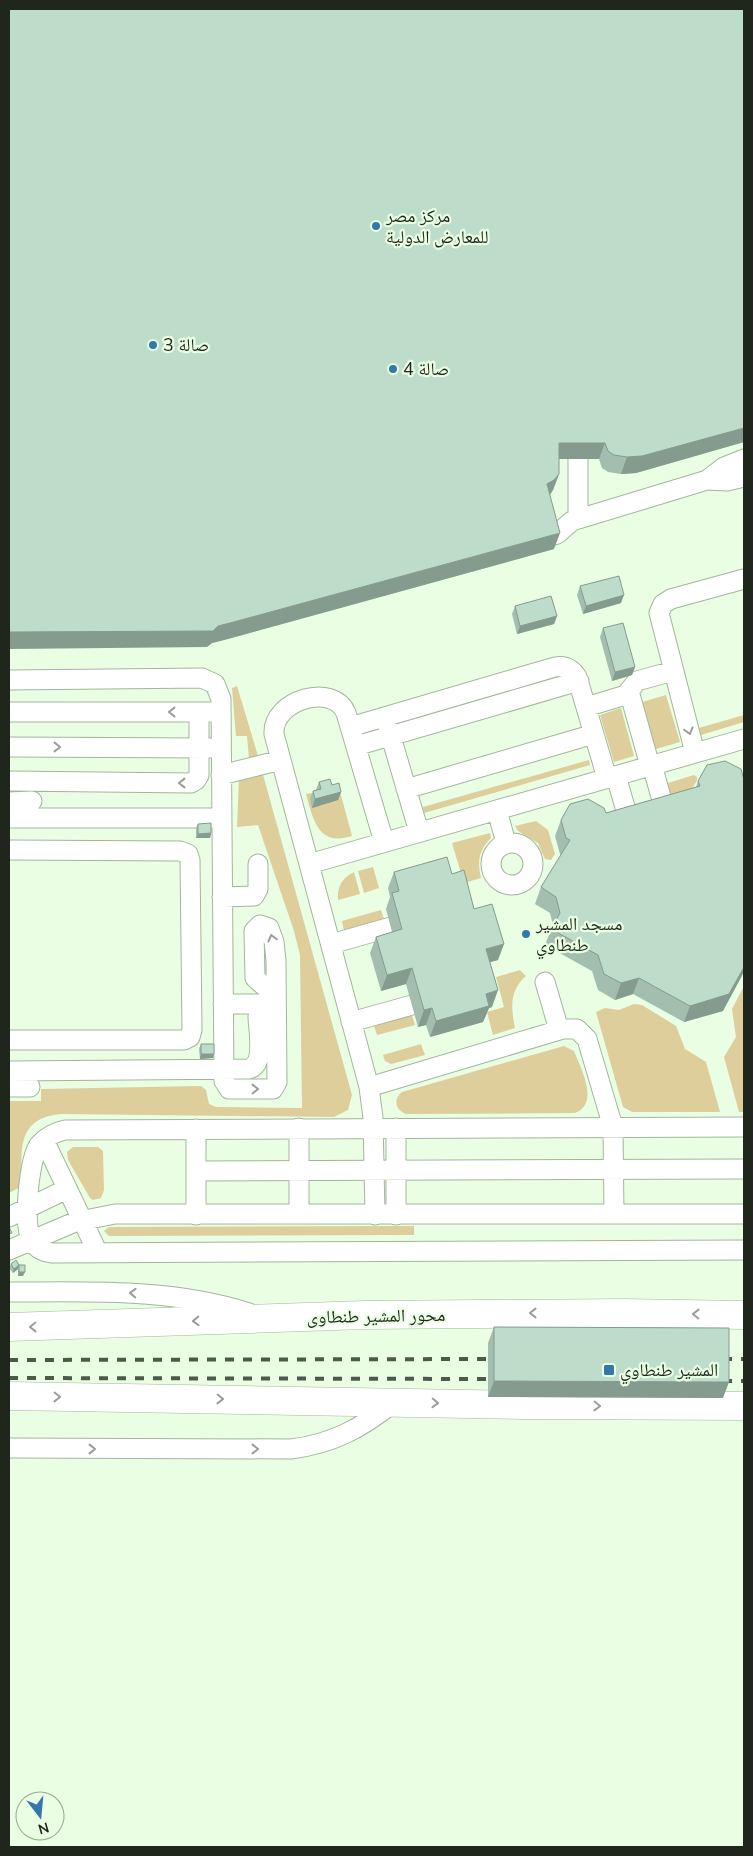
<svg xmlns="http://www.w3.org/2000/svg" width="753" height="1856" font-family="'Nunito Sans','Noto Naskh Arabic',sans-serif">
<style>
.green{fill:#ddce9b}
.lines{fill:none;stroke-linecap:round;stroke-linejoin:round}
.minor-casing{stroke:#a3b69c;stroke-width:21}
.highway-casing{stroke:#a3b69c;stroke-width:29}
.minor{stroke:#fff;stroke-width:19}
.highway{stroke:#fff;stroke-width:28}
.rail{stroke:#4f594b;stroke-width:4;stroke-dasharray:9 9;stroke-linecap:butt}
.wall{fill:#a3beae}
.shaded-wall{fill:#849b8d}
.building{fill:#bdddca;stroke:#849b8d}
.oneway{stroke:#9a9d99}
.poi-dot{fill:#3377ac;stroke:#e9fee2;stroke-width:2}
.labels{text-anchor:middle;stroke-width:4.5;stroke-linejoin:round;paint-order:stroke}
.poi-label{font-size:18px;fill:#1f261c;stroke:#e9fee2;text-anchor:start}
.street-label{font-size:18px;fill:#1f261c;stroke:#e9fee2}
</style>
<rect width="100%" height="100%" fill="#e9fee2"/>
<path class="green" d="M237 686 258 756 249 759 247 736H236L232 688Z
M666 695 680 742 656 749 642 702Z
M621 708 634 756 614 762 600 715Z
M744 715V722L701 735 699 728Z
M589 760 590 765 424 813 423 807Z
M262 771 352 1095 348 1110 334 1117 62 1114C16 1117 21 1151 22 1186L9 1193V1101H41V1089L201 1086 206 1090 209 1104 216 1107 302 1108 300 955 294 931 258 825 237 827 239 778Z
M694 775 697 777V780L686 800 673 804 668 783Z
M339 788 352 836C318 847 313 819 306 794Z
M536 821 548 830 555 854 551 860 545 859 538 843 518 831 515 826Z
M490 833 491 838C479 850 477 861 481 878L464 883 452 843Z
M373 867 379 888 364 893 358 871Z
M354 872 360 894 338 900C337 887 342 878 354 872Z
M381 910 384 919 344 931 342 921Z
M520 970 526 976C509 991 511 1008 515 1028L493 1035 487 1012 504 1007 496 977Z
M744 986V1112H739L724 1057 736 1037 732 1009Z
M634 1004 642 1005 676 1026 685 1049 706 1062 720 1112H632L623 1107 596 1012 605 1008 619 1010Z
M412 1015 415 1025 377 1035 374 1026Z
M421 1044 425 1055 391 1064 385 1061 383 1055Z
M564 1046 574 1051C581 1069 600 1103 575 1113L406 1114C395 1110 393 1099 402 1092Z
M73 1147H98L103 1151 104 1190 101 1198 93 1200 90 1198 68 1160 67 1152Z
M414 1226V1235L109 1236 104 1231 109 1227Z"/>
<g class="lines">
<defs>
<path id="minor" d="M707 480 724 467 744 459
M578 519V451L585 436
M535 540 557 534 572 521 707 480 727 481 744 477
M9 680 202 678 215 684 221 699 224 1081 229 1089H273L277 1082 276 960 274 942 269 928 260 925 254 931 255 978 264 986H276
M586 707 629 694
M9 712H212
M387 723 419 832
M350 727 555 667C565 665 572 669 577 677L607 778
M356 746 579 681
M9 747 210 748
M695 753 659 613 663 604 671 599 744 579
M652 765 665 811
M650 766 629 691 637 681 673 671
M221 775 281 760
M616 776 629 821
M9 781 191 783 196 780 199 775V712
M406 789 594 734
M9 802 32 801
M497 810 506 843
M9 818H221
M491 864a21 21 0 1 1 42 0a21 21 0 1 1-42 0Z
M9 850 180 851 188 854 190 860 192 1030 190 1037 184 1040H9
M309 864 744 739
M222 897 254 896 258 889V864
M331 944 391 927
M545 982 559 1030
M223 1004H276
M351 1022 412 1005
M9 1071 249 1069C266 1064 258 1030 258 1016
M9 1087H30
M369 1087 563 1029H577L587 1039 613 1127 614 1214
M744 1127 65 1130C55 1132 46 1137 39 1145 29 1159 23 1224 31 1239 35 1248 43 1252 52 1253L744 1250
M396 1128V1215
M196 1129V1215
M44 1140 98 1253
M196 1171 744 1169
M299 1214V1128
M375 1215 373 1118 369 1087 274 734C272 700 333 682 346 713L384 842
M9 1217 67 1189
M9 1250 75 1222 115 1214H744
M9 1292C89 1292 171 1288 249 1313
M9 1448 291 1449C332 1444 362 1428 394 1402"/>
<path id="highway" d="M9 1327 364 1315 623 1313 744 1315
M9 1396 522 1405 744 1406"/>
</defs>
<use href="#minor" class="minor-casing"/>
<use href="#highway" class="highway-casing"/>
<use href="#minor" class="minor"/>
<use href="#highway" class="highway"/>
<path class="rail" d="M723 1359H744
M9 1360 488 1359
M9 1378 488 1379
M723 1381H744"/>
</g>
<path class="wall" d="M744 9V442L636 473 621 474 608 472 602 468 599 459H559V474L553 490 550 495 554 549 224 640 212 643 207 647Z
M580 586 621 603 583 614 577 595Z
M515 606 557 616 554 624 517 634 512 614Z
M603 628 635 667 632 675 612 681 600 637Z
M707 765 723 1011 684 1022 633 994 615 1000 598 990 592 971 545 945 553 925 550 913 535 904 541 887 561 855 560 854 555 836 561 820 606 813 696 787 698 781Z
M319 782 332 785 341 792 338 800 312 808 310 799 313 791 316 790Z
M198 824 211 833 210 838H196V828Z
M394 872 452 874 474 909 498 960 490 962 492 1007 489 1008 483 1022 430 1037 426 1025 418 1027 406 984 381 991 370 953 376 937 392 932 386 909 390 897 388 888Z
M201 1044 214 1054 213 1058 200 1059 199 1049Z
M11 1264 19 1265 23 1276H18V1269L13 1273 9 1268Z
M494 1327 723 1398 488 1397V1343Z"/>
<path class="shaded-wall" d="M744 428V442L636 473 621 474 627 457Z
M559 443H605L599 459H553Z
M559 474 553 490 548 497 547 484Z
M560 533 554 549 224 640 212 643 207 647 9 649V632L218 626Z
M624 595 621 603 583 614 586 606Z
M557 616 554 624 517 634 520 626Z
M635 667 632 675 612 681 615 672Z
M341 792 338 800 312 808 315 799Z
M211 833 210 838H196L198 834Z
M504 944 498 960 480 965 486 949Z
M744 967V972L723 1011 684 1022 690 1006Z
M412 968 406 984 381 991 387 975Z
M639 978 633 994 615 1000 621 983Z
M498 990 492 1007 489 1008 483 1022 430 1037 436 1021 486 994Z
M432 1008 426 1025 418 1027 424 1010Z
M201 1054H214L213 1058 200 1059Z
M19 1265 18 1269 13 1273 14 1269Z
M19 1272H25L23 1276H18Z
M494 1381 729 1382 723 1398 488 1397Z"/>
<path class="building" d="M9 9H744V428L642 456 627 457 614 455 608 451 605 443H559V474L554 480 547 484 560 533 230 623 218 626 213 631 9 632Z
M619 576 624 595 586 606 580 586Z
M551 596 557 616 520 626 515 606Z
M623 623 635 667 615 672 603 628Z
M725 761 741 769 744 780V967L729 994 690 1006 639 978 621 983 604 974 598 955 551 929 560 913 556 897 541 887 570 840 566 838 561 820 570 804 588 799 604 808 606 813 700 786 698 781 707 765Z
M330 779 332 785 339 783 341 792 315 799 313 791 321 789 319 782Z
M211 823V833L198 834V824Z
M447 857 452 874 464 870 474 909 492 904 504 944 486 949 498 990 486 994 489 1006 436 1021 432 1008 424 1010 412 968 387 975 376 937 402 929 392 893 399 891 394 872Z
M201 1044H214V1054H201Z
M9 1227 12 1233 9 1234Z
M16 1260 19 1265 14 1269 11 1264Z
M19 1265H25V1272H19Z
M494 1327 729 1328V1382L494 1381Z"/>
<defs><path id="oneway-chevron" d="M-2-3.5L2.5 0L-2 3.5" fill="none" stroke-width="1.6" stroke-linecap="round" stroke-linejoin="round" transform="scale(1.25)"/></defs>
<g class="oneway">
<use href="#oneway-chevron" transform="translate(172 712) rotate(-180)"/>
<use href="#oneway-chevron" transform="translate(689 731) rotate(75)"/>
<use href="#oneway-chevron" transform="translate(57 747)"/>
<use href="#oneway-chevron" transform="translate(182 783) rotate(-180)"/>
<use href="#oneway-chevron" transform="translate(272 938) rotate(-105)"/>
<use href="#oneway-chevron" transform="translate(255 1089) rotate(-1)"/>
<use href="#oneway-chevron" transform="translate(133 1293) rotate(-178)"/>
<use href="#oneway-chevron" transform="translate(533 1313) rotate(180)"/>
<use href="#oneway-chevron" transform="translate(696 1314) rotate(-179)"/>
<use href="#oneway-chevron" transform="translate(196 1321) rotate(178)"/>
<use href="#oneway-chevron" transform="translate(33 1327) rotate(179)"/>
<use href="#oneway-chevron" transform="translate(57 1397) rotate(1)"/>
<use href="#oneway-chevron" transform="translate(220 1399) rotate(1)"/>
<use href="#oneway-chevron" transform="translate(435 1403) rotate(2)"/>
<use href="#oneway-chevron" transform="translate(597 1406) rotate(1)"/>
<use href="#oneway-chevron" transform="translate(92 1449)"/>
<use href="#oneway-chevron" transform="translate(255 1449)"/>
</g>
<g class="poi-dot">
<circle cx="376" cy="226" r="5"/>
<circle cx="153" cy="345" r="5"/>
<circle cx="393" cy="369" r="5"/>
<circle cx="526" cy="934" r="5"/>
<rect x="603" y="1364" width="12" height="12" rx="2.5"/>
</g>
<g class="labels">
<g class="poi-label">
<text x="386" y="222">مركز مصر<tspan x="386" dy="21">للمعارض الدولية</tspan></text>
<text x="163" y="351">صالة 3</text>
<text x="403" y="375">صالة 4</text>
<text x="536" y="930">مسجد المشير<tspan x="536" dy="21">طنطاوي</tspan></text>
<text x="620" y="1376">المشير طنطاوي</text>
</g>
<g class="street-label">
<text transform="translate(376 1316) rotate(-1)" y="6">محور المشير طنطاوى</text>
</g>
</g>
<rect width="753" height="1856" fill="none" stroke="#1f261c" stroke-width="20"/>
<g transform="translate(40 1816) rotate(164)"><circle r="24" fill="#e9fee2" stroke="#98a893"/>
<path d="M0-4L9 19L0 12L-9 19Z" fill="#3377ac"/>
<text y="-8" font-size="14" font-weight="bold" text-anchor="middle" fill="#1f261c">N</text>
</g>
</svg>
